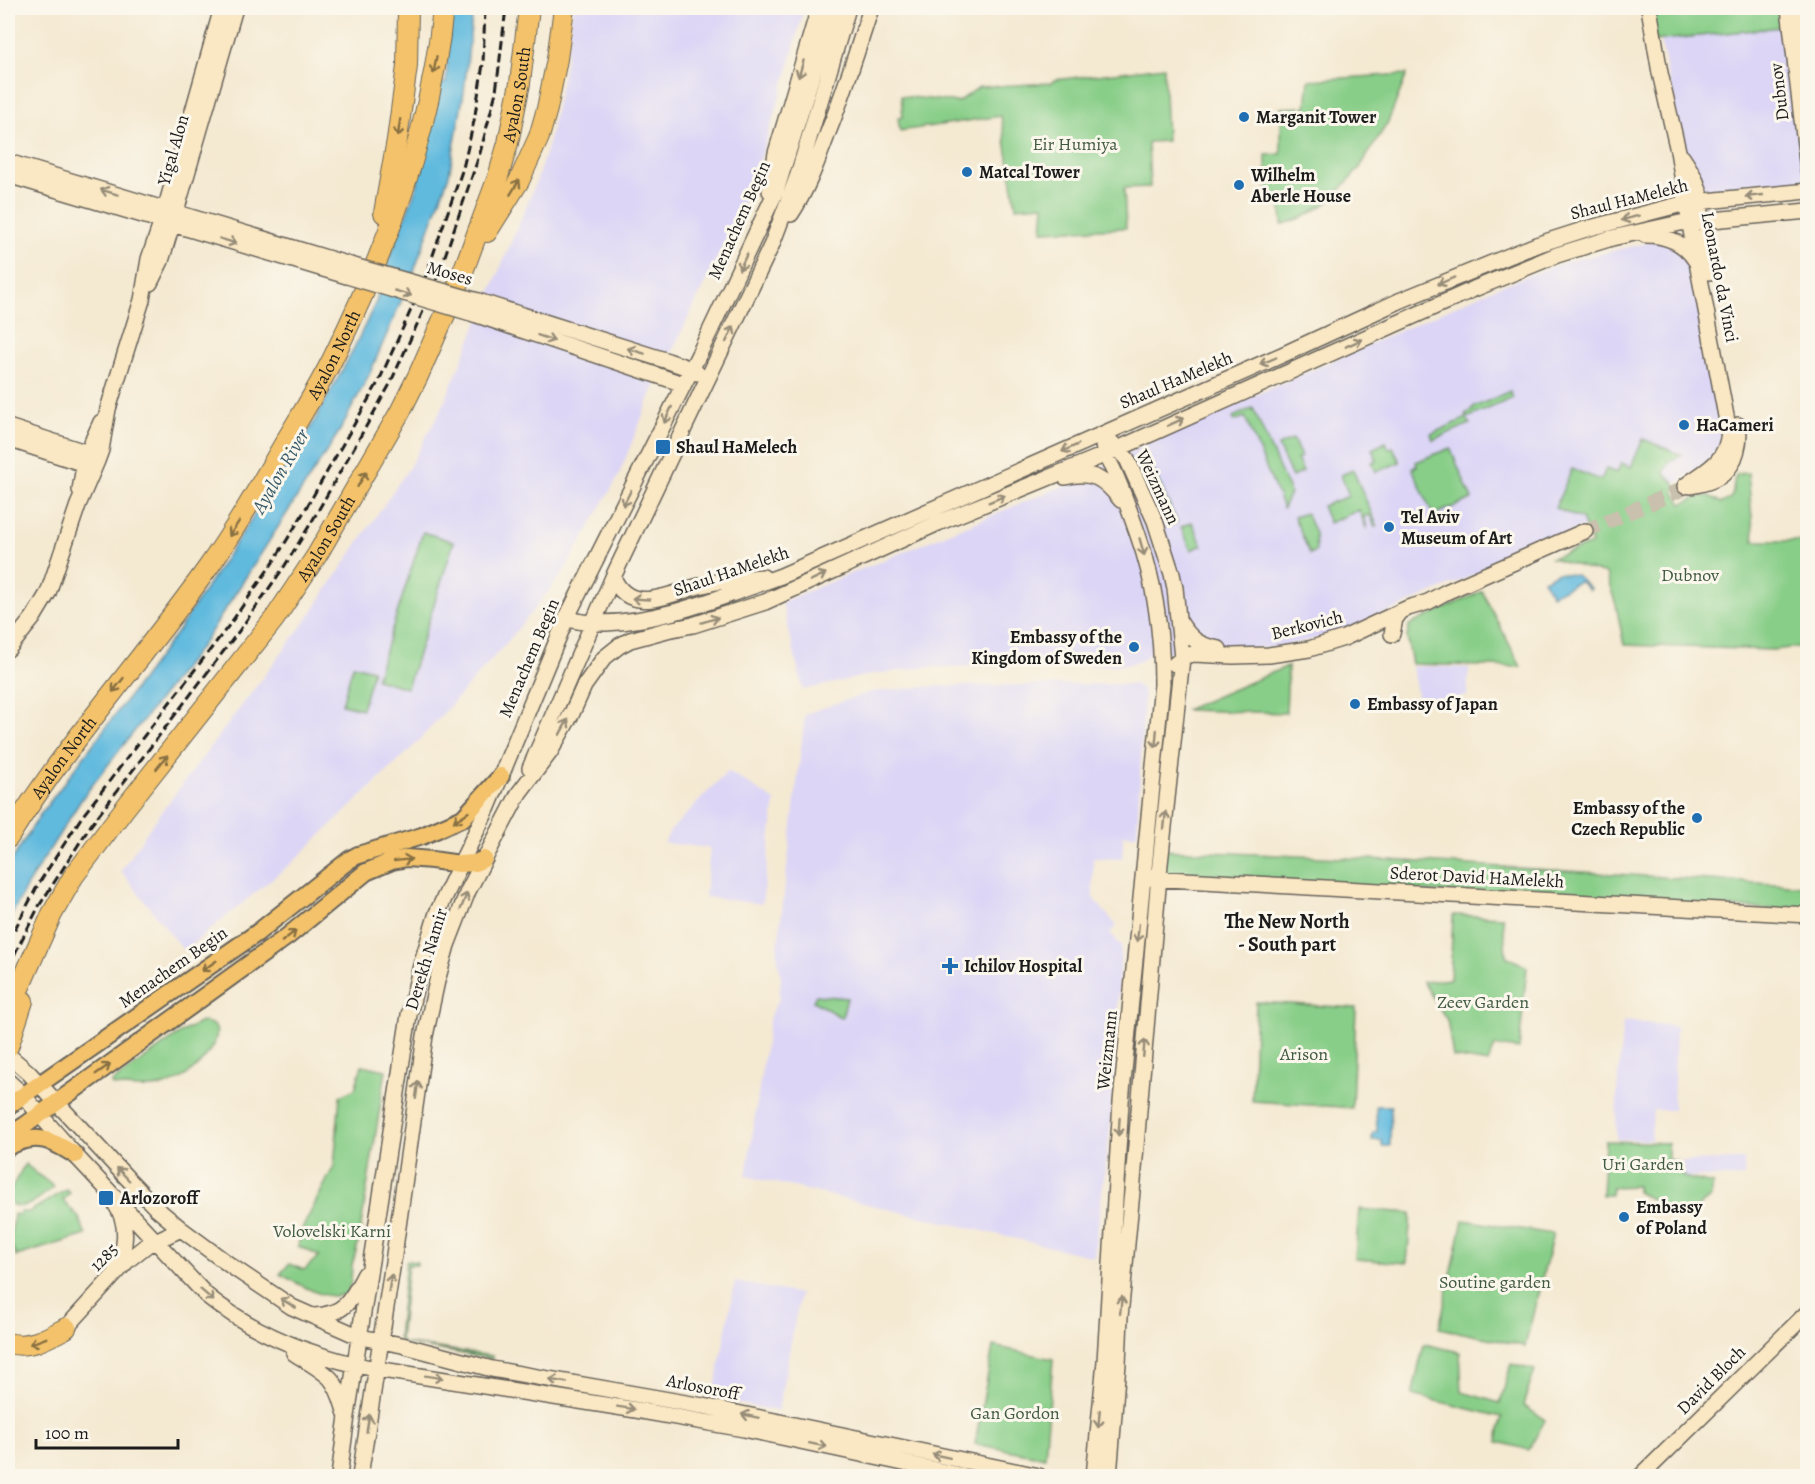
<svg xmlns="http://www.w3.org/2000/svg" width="1815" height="1484" font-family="Alegreya,serif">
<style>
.built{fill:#dcd5f6}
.green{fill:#88ce88;stroke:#527552;stroke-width:1.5}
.water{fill:#61bade;stroke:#3e6b7d;stroke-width:1.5}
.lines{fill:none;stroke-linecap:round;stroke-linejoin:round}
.secondary-tunnel{stroke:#c9c0ad;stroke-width:15;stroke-dasharray:15 8;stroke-linecap:butt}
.secondary-casing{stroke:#68645b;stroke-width:18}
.primary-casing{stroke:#68645b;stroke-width:20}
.highway-casing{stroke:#68645b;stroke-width:22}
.secondary{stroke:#fae7c3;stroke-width:15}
.primary{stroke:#f3c26a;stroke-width:16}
.highway{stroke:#f3c26a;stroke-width:20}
.rail{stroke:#1c1c1c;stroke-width:3;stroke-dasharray:9 4.5;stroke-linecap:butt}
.secondary-bridge-casing{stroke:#68645b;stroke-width:18;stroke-linecap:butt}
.secondary-bridge{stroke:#fae7c3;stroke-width:15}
.oneway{stroke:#886f43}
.oneway2{stroke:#968c78}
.poi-dot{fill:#1f6fb2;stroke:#fbf7ec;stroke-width:2}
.labels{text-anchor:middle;stroke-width:6;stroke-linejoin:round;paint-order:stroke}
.street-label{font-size:18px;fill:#1c1c1c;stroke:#fbf7ec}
.poi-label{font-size:18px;font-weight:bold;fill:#1c1c1c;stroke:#fbf7ec;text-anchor:start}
.park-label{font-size:18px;fill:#425a42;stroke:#fbf7ec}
.water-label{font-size:20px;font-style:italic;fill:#385b6a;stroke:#fbf7ec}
.neighbourhood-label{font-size:20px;font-weight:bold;fill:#1c1c1c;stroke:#fbf7ec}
</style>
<rect width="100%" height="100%" fill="#fbf7ec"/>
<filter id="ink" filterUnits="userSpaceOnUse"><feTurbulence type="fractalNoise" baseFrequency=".0167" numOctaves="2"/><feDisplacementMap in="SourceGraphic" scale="12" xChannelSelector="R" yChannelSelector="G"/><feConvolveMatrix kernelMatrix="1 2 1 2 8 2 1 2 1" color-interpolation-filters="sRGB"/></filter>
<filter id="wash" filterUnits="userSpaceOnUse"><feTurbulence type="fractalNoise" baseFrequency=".008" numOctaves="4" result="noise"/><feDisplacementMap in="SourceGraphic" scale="24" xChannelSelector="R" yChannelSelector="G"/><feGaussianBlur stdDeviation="1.35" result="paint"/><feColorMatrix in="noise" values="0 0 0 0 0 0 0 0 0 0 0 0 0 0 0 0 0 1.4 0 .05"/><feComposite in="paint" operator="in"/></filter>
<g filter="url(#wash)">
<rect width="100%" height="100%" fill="#f4e9d1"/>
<path class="built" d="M573 8H804L787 74 751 188 650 397 618 477 564 572 509 640 414 746 293 862 184 951 121 871 151 826 307 619 410 466 442 408 535 185 549 141 565 64Z
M1656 8 1807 22V186L1708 196 1682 150 1662 45Z
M1677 236 1687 243 1725 425 1719 449 1705 463 1665 491 1377 617 1332 635 1278 647 1149 653 1143 660 1127 665 930 667 874 674 803 690 782 602 1075 481 1148 443 1498 287 1565 262Z
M1412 666 1469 668 1467 696 1418 701Z
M1134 684 1141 688 1144 694 1137 835H1123V858H1093V898L1117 926 1110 932 1121 946 1112 1113 1094 1257 746 1176 770 1015 779 999 781 978 777 954 805 714 870 692 934 686Z
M728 771 775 801 762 904 705 897 710 848 664 843 671 830Z
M1623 1021 1676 1026 1673 1110H1653L1651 1140 1616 1139 1617 1092Z
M1744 1160V1177H1683L1681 1161Z
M735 1282 800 1294 778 1411 713 1399Z"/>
<path class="green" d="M1649 8H1786L1789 26 1655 41Z
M1164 67 1167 141 1148 142 1150 187 1124 188 1126 228 1042 231 1044 205 1016 207 1001 116 900 131 898 118 903 117 901 96 958 102 979 87 1051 83 1054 80Z
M1407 74 1388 122 1359 169 1330 201 1304 217 1282 225 1280 195 1267 196 1266 155 1281 154V108L1306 107 1309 80Z
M1510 391 1513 398 1467 418 1470 424 1433 440 1431 434 1467 418 1465 414 1473 410 1472 408Z
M1253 408 1290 493 1283 508 1245 417 1234 421 1233 417Z
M1293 439 1301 457 1297 459 1303 472 1292 477 1278 446Z
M1643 439 1682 455 1670 461 1664 473C1669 479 1674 480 1677 487L1674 490 1682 504C1699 497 1705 490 1721 503 1740 497 1729 487 1737 474L1748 473 1754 541H1807V646L1772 650 1624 645 1616 605 1606 574 1551 558 1592 544 1582 519 1555 508 1572 469 1601 480 1606 469 1617 473 1621 463 1631 467Z
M1386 442 1389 449 1393 447 1400 462 1376 472 1372 462 1377 460 1372 449Z
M1450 448 1472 499 1433 515 1412 468 1417 466 1416 462Z
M1148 458 1177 522 1171 525 1141 461Z
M1353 470 1377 526 1375 527 1371 517 1368 515 1364 516 1367 530 1359 510 1329 523 1322 506 1349 496 1341 475Z
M1306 513 1315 533 1316 551 1310 554 1294 517Z
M1192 522 1202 545 1191 550 1181 527Z
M423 532 454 542 407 688 376 679Z
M1482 591 1521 667 1412 664 1407 637 1409 625Z
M353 665 373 670 362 709 342 704Z
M1288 666 1286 713 1185 710Z
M1161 850 1389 860 1807 886V911L1159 878Z
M1453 915 1503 917 1506 956 1527 967 1519 1049 1495 1046 1488 1063 1453 1057 1447 1020 1423 982 1450 979Z
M816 995 847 998 842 1018 813 1001Z
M1256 1002 1356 1008 1352 1108 1252 1101Z
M201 1022C235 1022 205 1060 193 1070 185 1077 174 1083 164 1086 146 1090 130 1088 112 1085V1082L182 1032Z
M362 1065 386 1070 358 1244 352 1265 351 1281 348 1292C328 1305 299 1283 280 1274L289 1264 304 1270 319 1256 298 1246 301 1231 334 1166 340 1096 355 1089Z
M1605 1141 1668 1143V1160L1678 1161 1683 1177 1713 1184 1711 1197 1686 1217 1637 1192V1186L1612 1187 1611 1195H1602Z
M25 1164 54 1187C41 1196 26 1213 11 1204L9 1200 11 1189Z
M66 1190 70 1193 63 1200 79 1218 86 1235 16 1256 10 1242 14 1214 19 1215 20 1212H29Z
M1359 1209 1411 1213 1407 1263 1355 1259Z
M1463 1220 1553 1234 1525 1346 1439 1328Z
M406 1261 417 1262V1265H408L400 1338 402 1343 492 1356V1359L402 1343 398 1339Z
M1424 1344 1460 1352 1462 1392 1500 1403 1511 1364 1535 1370 1523 1405 1545 1420 1529 1450 1498 1442 1502 1417 1412 1395Z
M993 1346 1053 1359 1045 1457 975 1444Z"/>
<path class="water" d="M450 8H473L464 92 449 175 413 274 370 373 339 432 205 641 83 797 27 885 8 922V866L40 815 177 632 307 434 351 354 376 302 388 261 418 183 417 179 438 82 446 83Z
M1557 573 1576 575 1591 589 1589 590 1582 583 1578 582 1552 595 1543 580Z
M1376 1106H1391L1390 1146H1382V1140H1372L1373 1133 1377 1132Z"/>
</g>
<g filter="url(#ink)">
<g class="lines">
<path class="secondary-tunnel" d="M1585 531 1685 488"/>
<defs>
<path id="secondary" d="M1649 8 1660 73 1678 151 1692 236 1729 432C1726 463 1708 469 1685 486
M1789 8 1808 171
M1800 8 1808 69
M1682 157C1693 173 1702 189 1701 209
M8 162 350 265
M8 175 347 276
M770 191 776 153 819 8
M791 214C808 188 818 159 829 130 845 90 858 49 871 8
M1645 235C1666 235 1685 243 1696 261
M1710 272C1706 254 1701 236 1711 220
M150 283 161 261 177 208 235 8
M478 301 668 361 691 369 697 373
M474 314 683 384
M8 427 88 453 96 459
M8 439 84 464 93 463
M1065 477C1093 470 1104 479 1121 500
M1691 486C1701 484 1715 481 1723 474 1736 463 1741 441 1738 425
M80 490C83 465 90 444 101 422
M613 577C630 618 672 592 703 585 722 580 743 578 763 577
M566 619C575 620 585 623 594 623 658 624 722 597 781 576L1284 354 1399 301 1536 245 1586 229 1686 203 1808 191
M1179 621C1190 639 1198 645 1219 649
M1392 634 1395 619 1401 611
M8 649 33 618 48 593 78 505 97 461 101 450 108 409 142 300 149 259 162 221 222 8
M1175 664 1185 656 1193 654 1233 656 1269 655 1309 649 1344 638 1408 608 1428 602 1446 592 1585 531
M530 768 613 577 772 244 798 175 848 8
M1149 878 1808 915
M8 1055 28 1072 129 1180 157 1209 181 1229 231 1266 292 1307 360 1337 402 1345 492 1369 703 1406 1039 1476
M8 1081 22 1094 75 1155 206 1295C255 1335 313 1357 376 1369L636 1410 744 1429 964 1476
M116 1205C128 1223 127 1248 116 1267
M314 1316C345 1315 352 1299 365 1274
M66 1328 128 1260 147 1245 181 1229
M294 1353C306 1361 320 1368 330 1378 339 1388 342 1402 346 1414
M339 1476 347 1416 409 1015 421 965 437 913 488 807 566 619 702 348 776 191 833 8
M360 1476 393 1262 425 1036 437 981 447 945 468 891 519 793 550 752 572 713 584 686 604 658 619 646 630 640 667 630 693 625 765 602 938 523 1104 455 1474 289 1557 255 1612 238 1680 223 1808 211
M1094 1476 1105 1361 1121 1102 1162 684C1162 633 1155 583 1138 535 1131 515 1124 494 1115 474 1111 463 1104 457 1103 445
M1109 1476 1118 1364 1120 1317 1133 1181 1160 864 1182 658 1175 588 1172 574 1155 521 1127 459 1111 442
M1641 1476 1808 1312"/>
<path id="primary" d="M8 1106 257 933 349 860 358 855 422 836 463 818 501 776
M8 1136 24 1126 288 936 366 872 392 861 407 858 432 860 460 864 475 863 484 859
M8 1147C36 1132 50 1139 75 1155"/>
<g id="highway">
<path d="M384 213 397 140 407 66 408 8"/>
<path d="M487 232 519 181 539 137 547 109 557 59 564 8"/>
<path id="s1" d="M8 838C67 743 142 660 207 569 236 528 261 484 287 439 303 412 320 385 334 356 387 249 432 127 443 8"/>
<path id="s2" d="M8 1013 52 914 73 877 125 808 275 618 317 555 400 412 418 376 458 285 498 177 508 143 520 83 529 8"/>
<path d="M8 1047 23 1001"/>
<path d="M8 1343C30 1349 47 1338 66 1328"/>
</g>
</defs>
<use href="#secondary" class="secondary-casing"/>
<use href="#primary" class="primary-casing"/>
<use href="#highway" class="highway-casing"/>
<use href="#secondary" class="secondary"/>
<use href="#primary" class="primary"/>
<use href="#highway" class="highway"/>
<path class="rail" d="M8 942 39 883 81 818 230 624 274 561 301 517 379 381 424 281 463 168 474 121 483 64 485 8
M8 967 39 906 91 825 239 631 284 567 311 523 389 386 435 285 480 153 496 92 506 8"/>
<defs>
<path id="secondary-bridge" d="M350 265 478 301
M347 276 474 314"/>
</defs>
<use href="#secondary-bridge" class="secondary-bridge-casing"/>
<use href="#secondary-bridge" class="secondary-bridge"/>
</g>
<defs><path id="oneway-shaft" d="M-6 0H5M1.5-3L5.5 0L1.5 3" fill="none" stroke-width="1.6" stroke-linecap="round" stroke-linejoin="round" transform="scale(1.5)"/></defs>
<g class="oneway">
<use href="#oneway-shaft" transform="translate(435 65) rotate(100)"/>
<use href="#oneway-shaft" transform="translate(399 128) rotate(98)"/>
<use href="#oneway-shaft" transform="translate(515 187) rotate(-59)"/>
<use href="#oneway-shaft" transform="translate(362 479) rotate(-60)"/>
<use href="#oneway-shaft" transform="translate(234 529) rotate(123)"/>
<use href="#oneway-shaft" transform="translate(118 685) rotate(128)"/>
<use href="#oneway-shaft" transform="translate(162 762) rotate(-51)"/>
<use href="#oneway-shaft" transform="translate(461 817) rotate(147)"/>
<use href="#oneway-shaft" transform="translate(403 860) rotate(-7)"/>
<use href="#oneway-shaft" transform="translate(289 936) rotate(-38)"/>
<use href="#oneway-shaft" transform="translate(209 966) rotate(145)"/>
<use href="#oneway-shaft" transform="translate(103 1069) rotate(-35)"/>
<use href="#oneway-shaft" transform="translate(38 1341) rotate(159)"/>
</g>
<g class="oneway2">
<use href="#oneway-shaft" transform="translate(801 69) rotate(107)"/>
<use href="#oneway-shaft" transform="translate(109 192) rotate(-163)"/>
<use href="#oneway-shaft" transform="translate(1754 196) rotate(174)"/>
<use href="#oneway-shaft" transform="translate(1630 218) rotate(165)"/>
<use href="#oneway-shaft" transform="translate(228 241) rotate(17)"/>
<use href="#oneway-shaft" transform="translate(743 262) rotate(116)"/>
<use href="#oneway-shaft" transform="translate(1446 281) rotate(157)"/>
<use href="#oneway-shaft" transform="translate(403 293) rotate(17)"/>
<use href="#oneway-shaft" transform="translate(730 334) rotate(-64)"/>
<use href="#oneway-shaft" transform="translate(546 338) rotate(18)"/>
<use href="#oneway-shaft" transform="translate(1354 343) rotate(-24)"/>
<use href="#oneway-shaft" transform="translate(636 351) rotate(-163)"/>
<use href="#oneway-shaft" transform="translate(1268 361) rotate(157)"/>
<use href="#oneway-shaft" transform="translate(668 415) rotate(115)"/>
<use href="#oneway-shaft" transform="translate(1176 422) rotate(-24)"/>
<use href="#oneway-shaft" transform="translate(1070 448) rotate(156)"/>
<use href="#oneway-shaft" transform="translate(627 498) rotate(117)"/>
<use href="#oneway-shaft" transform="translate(997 499) rotate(-22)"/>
<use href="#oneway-shaft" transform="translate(1142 547) rotate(74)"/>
<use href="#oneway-shaft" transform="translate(818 577) rotate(-25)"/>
<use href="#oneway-shaft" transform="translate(641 599) rotate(-176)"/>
<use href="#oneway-shaft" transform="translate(710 620) rotate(-17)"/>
<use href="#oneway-shaft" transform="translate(564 727) rotate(-61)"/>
<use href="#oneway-shaft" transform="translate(1156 739) rotate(95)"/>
<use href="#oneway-shaft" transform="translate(1165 820) rotate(-84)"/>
<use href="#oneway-shaft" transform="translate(464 901) rotate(-68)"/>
<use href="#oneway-shaft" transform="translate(1138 933) rotate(96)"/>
<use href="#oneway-shaft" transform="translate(1144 1048) rotate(-85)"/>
<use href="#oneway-shaft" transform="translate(417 1090) rotate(-82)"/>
<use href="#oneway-shaft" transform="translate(1119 1127) rotate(94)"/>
<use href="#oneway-shaft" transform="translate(123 1174) rotate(-134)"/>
<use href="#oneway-shaft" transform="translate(390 1283) rotate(-81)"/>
<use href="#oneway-shaft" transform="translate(207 1295) rotate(41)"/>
<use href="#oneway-shaft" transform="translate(288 1303) rotate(-149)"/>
<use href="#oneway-shaft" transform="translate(1121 1305) rotate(-84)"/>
<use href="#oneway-shaft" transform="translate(434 1377) rotate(9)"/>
<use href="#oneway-shaft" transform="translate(558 1381) rotate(-170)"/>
<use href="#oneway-shaft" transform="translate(626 1408) rotate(9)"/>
<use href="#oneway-shaft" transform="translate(750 1416) rotate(-168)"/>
<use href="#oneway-shaft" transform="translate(1099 1419) rotate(95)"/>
<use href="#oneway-shaft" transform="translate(368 1423) rotate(-81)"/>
<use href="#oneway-shaft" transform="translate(818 1445) rotate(12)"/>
<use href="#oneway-shaft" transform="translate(941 1456) rotate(-168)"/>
</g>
</g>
<g class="poi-dot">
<circle cx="1244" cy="117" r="6"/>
<circle cx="967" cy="172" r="6"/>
<circle cx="1239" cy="185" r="6"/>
<circle cx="1684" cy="425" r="6"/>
<rect x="655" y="439" width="16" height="16" rx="3"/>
<circle cx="1389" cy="527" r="6"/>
<circle cx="1134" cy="647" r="6"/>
<circle cx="1355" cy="704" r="6"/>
<circle cx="1697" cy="818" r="6"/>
<path d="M947 957h6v6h6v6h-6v6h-6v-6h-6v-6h6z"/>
<rect x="98" y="1190" width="16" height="16" rx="3"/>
<circle cx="1624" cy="1217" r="6"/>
</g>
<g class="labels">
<g class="street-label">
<text transform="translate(1779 92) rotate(-97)" y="6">Dubnov</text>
<text dy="6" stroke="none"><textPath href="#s2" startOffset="1060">Ayalon South</textPath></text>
<text transform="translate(173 150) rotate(-74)" y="6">Yigal Alon</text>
<text transform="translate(1629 199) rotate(-14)" y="6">Shaul HaMelekh</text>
<text transform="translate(739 220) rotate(-66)" y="6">Menachem Begin</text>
<text transform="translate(450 273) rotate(16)" y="6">Moses</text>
<text transform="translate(1720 277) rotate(79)" y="6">Leonardo da Vinci</text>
<text dy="6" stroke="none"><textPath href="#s1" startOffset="584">Ayalon North</textPath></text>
<text transform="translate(1176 380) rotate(-23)" y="6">Shaul HaMelekh</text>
<text transform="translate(1158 487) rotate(65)" y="6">Weizmann</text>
<text dy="6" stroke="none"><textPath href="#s2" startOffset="574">Ayalon South</textPath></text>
<text transform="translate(731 571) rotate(-19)" y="6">Shaul HaMelekh</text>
<text transform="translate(1307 625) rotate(-14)" y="6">Berkovich</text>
<text transform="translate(529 658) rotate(-67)" y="6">Menachem Begin</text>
<text dy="6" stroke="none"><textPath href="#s1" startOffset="98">Ayalon North</textPath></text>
<text transform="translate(1477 877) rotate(3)" y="6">Sderot David HaMelekh</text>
<text transform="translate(426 959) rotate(-73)" y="6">Derekh Namir</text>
<text transform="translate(173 967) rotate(-35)" y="6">Menachem Begin</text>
<text transform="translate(1107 1050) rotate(-84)" y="6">Weizmann</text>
<text transform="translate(104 1257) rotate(-45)" y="6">1285</text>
<text transform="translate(1711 1380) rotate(-45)" y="6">David Bloch</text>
<text transform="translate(703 1387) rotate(11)" y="6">Arlosoroff</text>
</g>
<g class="poi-label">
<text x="1256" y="123">Marganit Tower</text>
<text x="979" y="178">Matcal Tower</text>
<text x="1251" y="181">Wilhelm<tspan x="1251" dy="21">Aberle House</tspan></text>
<text x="1696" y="431">HaCameri</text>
<text x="676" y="453">Shaul HaMelech</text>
<text x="1401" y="523">Tel Aviv<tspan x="1401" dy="21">Museum of Art</tspan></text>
<text x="1122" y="643" text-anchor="end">Embassy of the<tspan x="1122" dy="21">Kingdom of Sweden</tspan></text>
<text x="1367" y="710">Embassy of Japan</text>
<text x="1685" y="814" text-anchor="end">Embassy of the<tspan x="1685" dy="21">Czech Republic</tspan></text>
<text x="964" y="972">Ichilov Hospital</text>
<text x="120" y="1204">Arlozoroff</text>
<text x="1636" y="1213">Embassy<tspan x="1636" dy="21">of Poland</tspan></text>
</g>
<g class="park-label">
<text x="1075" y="150">Eir Humiya</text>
<text x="1690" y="581">Dubnov</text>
<text x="1483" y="1008">Zeev Garden</text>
<text x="1304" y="1060">Arison</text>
<text x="1643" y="1170">Uri Garden</text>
<text x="332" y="1237">Volovelski Karni</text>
<text x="1495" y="1288">Soutine garden</text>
<text x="1015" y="1419">Gan Gordon</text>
</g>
<g class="water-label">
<text transform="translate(280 471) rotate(-60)" y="7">Ayalon River</text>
</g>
<g class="neighbourhood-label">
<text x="1287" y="928">The New North<tspan x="1287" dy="23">- South part</tspan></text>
</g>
</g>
<rect width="1815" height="1484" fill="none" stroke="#fbf7ec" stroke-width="30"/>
<path d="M36 1439v9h142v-9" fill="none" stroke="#1c1c1c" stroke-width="3"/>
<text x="45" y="1439" font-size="18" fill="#1c1c1c" stroke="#fbf7ec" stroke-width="4.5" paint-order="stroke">100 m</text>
</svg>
